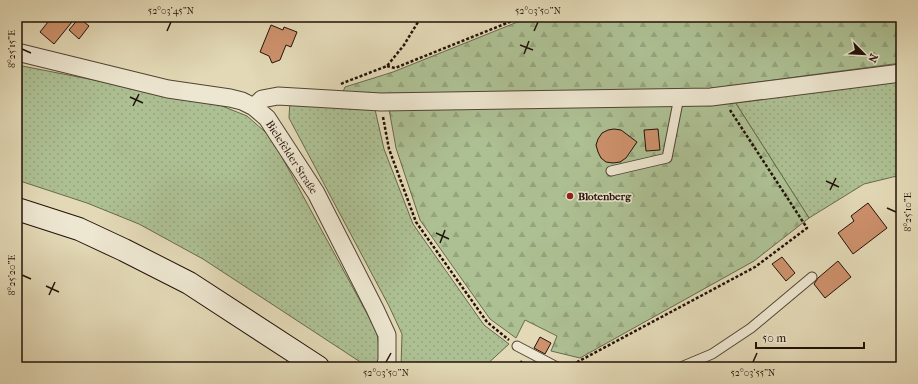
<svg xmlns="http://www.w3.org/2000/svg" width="918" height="384" font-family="'IM FELL French Canon',serif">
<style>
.grass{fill:url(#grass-dots);stroke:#68694e}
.forest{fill:url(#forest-firs);stroke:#68694e}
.building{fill:#cd916c;stroke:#221209}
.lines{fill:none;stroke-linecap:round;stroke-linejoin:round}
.service-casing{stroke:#524434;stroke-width:11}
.minor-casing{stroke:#524434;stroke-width:19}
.secondary-casing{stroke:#221209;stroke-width:24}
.path{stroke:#221209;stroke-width:2.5;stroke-dasharray:3 2;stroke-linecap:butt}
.service{stroke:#ede6d0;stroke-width:9}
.minor{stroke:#ede6d0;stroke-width:17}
.secondary{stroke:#ede6d0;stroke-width:22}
.ticks{fill:none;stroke:#221209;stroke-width:1.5}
.poi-dot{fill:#8f2418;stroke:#ede6d0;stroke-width:1.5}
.labels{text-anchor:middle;stroke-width:3;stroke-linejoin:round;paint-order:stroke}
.street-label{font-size:11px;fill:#221209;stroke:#ede6d0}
.poi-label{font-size:11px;font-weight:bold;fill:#221209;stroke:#ede6d0;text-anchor:start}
.neatline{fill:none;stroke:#221209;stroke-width:1.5}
.ticks-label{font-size:10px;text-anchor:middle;fill:#221209}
</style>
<defs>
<pattern id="grass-dots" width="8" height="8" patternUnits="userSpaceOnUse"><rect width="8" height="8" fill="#adc093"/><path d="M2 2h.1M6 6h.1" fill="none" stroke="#95a47d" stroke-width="1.8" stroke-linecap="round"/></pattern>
<pattern id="forest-firs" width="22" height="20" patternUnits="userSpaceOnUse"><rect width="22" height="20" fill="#adc093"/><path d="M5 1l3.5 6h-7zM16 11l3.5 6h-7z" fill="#95a47d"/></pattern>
</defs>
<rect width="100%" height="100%" fill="#e3d9b6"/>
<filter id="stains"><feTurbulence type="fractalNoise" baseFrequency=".005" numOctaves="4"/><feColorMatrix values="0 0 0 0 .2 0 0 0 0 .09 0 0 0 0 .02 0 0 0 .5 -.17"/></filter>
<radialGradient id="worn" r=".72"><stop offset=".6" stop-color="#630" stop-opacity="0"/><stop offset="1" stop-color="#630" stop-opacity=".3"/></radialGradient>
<path class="grass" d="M17 65 217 104 247 116 271 137 377 332 380 357 374 367H368L203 259 139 224 87 203 17 180Z
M901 79V175L864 184 809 218 735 102Z
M290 100 374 105 384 149 413 224 484 325 509 344 484 367H401L402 334 389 306 289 118Z"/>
<path class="forest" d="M530 17H901V63L706 89 342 94 345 87 393 72Z
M735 102 809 218 754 261 580 358 551 351 557 336 525 320 516 338 490 319 420 220 396 148 389 109Z"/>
<path class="building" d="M52 17H76L54 44 40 32Z
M79 18 89 26 79 39 69 30Z
M271 25 283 30 284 27 297 32 291 47 286 45 280 60 272 63 269 56 260 52Z
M614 129 621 130 637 142 626 158 620 162 613 163 606 162 601 158 598 152 596 145 598 139 602 133 608 130Z
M658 129 660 150 646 151 644 130Z
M868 203 887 228 853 254 838 233 854 221 851 216Z
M782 257 795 273 786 281 772 264Z
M838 261 851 277 825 298 814 284 818 278Z
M540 337 551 343 545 354 534 348Z"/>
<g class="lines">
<defs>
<path id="service" d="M611 171 667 158 679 97
M517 346 557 367
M681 367 712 354 751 328 812 277"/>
<path id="minor" d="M17 52 168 89 230 98 242 101 254 107 267 118 316 193 375 309 387 335V360L385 367
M254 107 262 99 278 96 381 102 711 97 901 73"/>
<path id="secondary" d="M17 209 79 229 124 250 189 283 318 367"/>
</defs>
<use href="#service" class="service-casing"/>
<use href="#minor" class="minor-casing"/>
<use href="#secondary" class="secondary-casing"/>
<path class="path" d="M387 66 395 68 522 17
M341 84 343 83 387 66 404 45 421 17
M383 117 389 149 416 222 487 322 509 340
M518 367 522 361
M568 367 755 267 807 228 730 110"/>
<use href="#service" class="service"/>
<use href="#minor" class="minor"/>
<use href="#secondary" class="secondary"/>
</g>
<path class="ticks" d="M167 31 171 22M534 31 538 22M520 45 533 50M22 49 31 53M524 54 529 41M130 97 143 103M133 106 139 94M826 181 839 187M830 190 836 178M887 208 896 212M436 233 449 239M440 243 445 230M22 275 31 279M46 286 59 292M49 295 55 282M386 362 391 353M753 362 757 353"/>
<circle class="poi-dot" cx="570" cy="196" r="4"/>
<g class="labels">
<g class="street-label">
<text transform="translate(292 157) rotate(57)" y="4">Bielefelder Straße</text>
</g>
<g class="poi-label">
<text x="578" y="200">Blotenberg</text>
</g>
</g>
<rect width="918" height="384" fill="none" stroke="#e3d9b6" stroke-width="44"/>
<g transform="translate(864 54) rotate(114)" stroke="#ede6d0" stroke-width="3" paint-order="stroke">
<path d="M0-3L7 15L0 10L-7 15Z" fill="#221209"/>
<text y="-6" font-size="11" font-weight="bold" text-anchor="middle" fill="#221209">N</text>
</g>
<path d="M756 342v6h108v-6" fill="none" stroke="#221209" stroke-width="2"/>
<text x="762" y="342" font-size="12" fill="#221209" stroke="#ede6d0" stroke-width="3" paint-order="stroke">50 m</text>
<rect x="22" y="22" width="874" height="340" class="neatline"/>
<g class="ticks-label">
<text x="171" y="14">52°03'45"N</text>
<text x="538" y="14">52°03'50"N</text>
<text transform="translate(11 49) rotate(-90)" y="4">8°25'15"E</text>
<text transform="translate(907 212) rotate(-90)" y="4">8°25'10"E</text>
<text transform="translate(11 275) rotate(-90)" y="4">8°25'20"E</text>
<text x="386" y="376">52°03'50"N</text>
<text x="753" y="376">52°03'55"N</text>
</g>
<rect width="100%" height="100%" filter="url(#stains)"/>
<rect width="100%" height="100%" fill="url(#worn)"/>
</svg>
